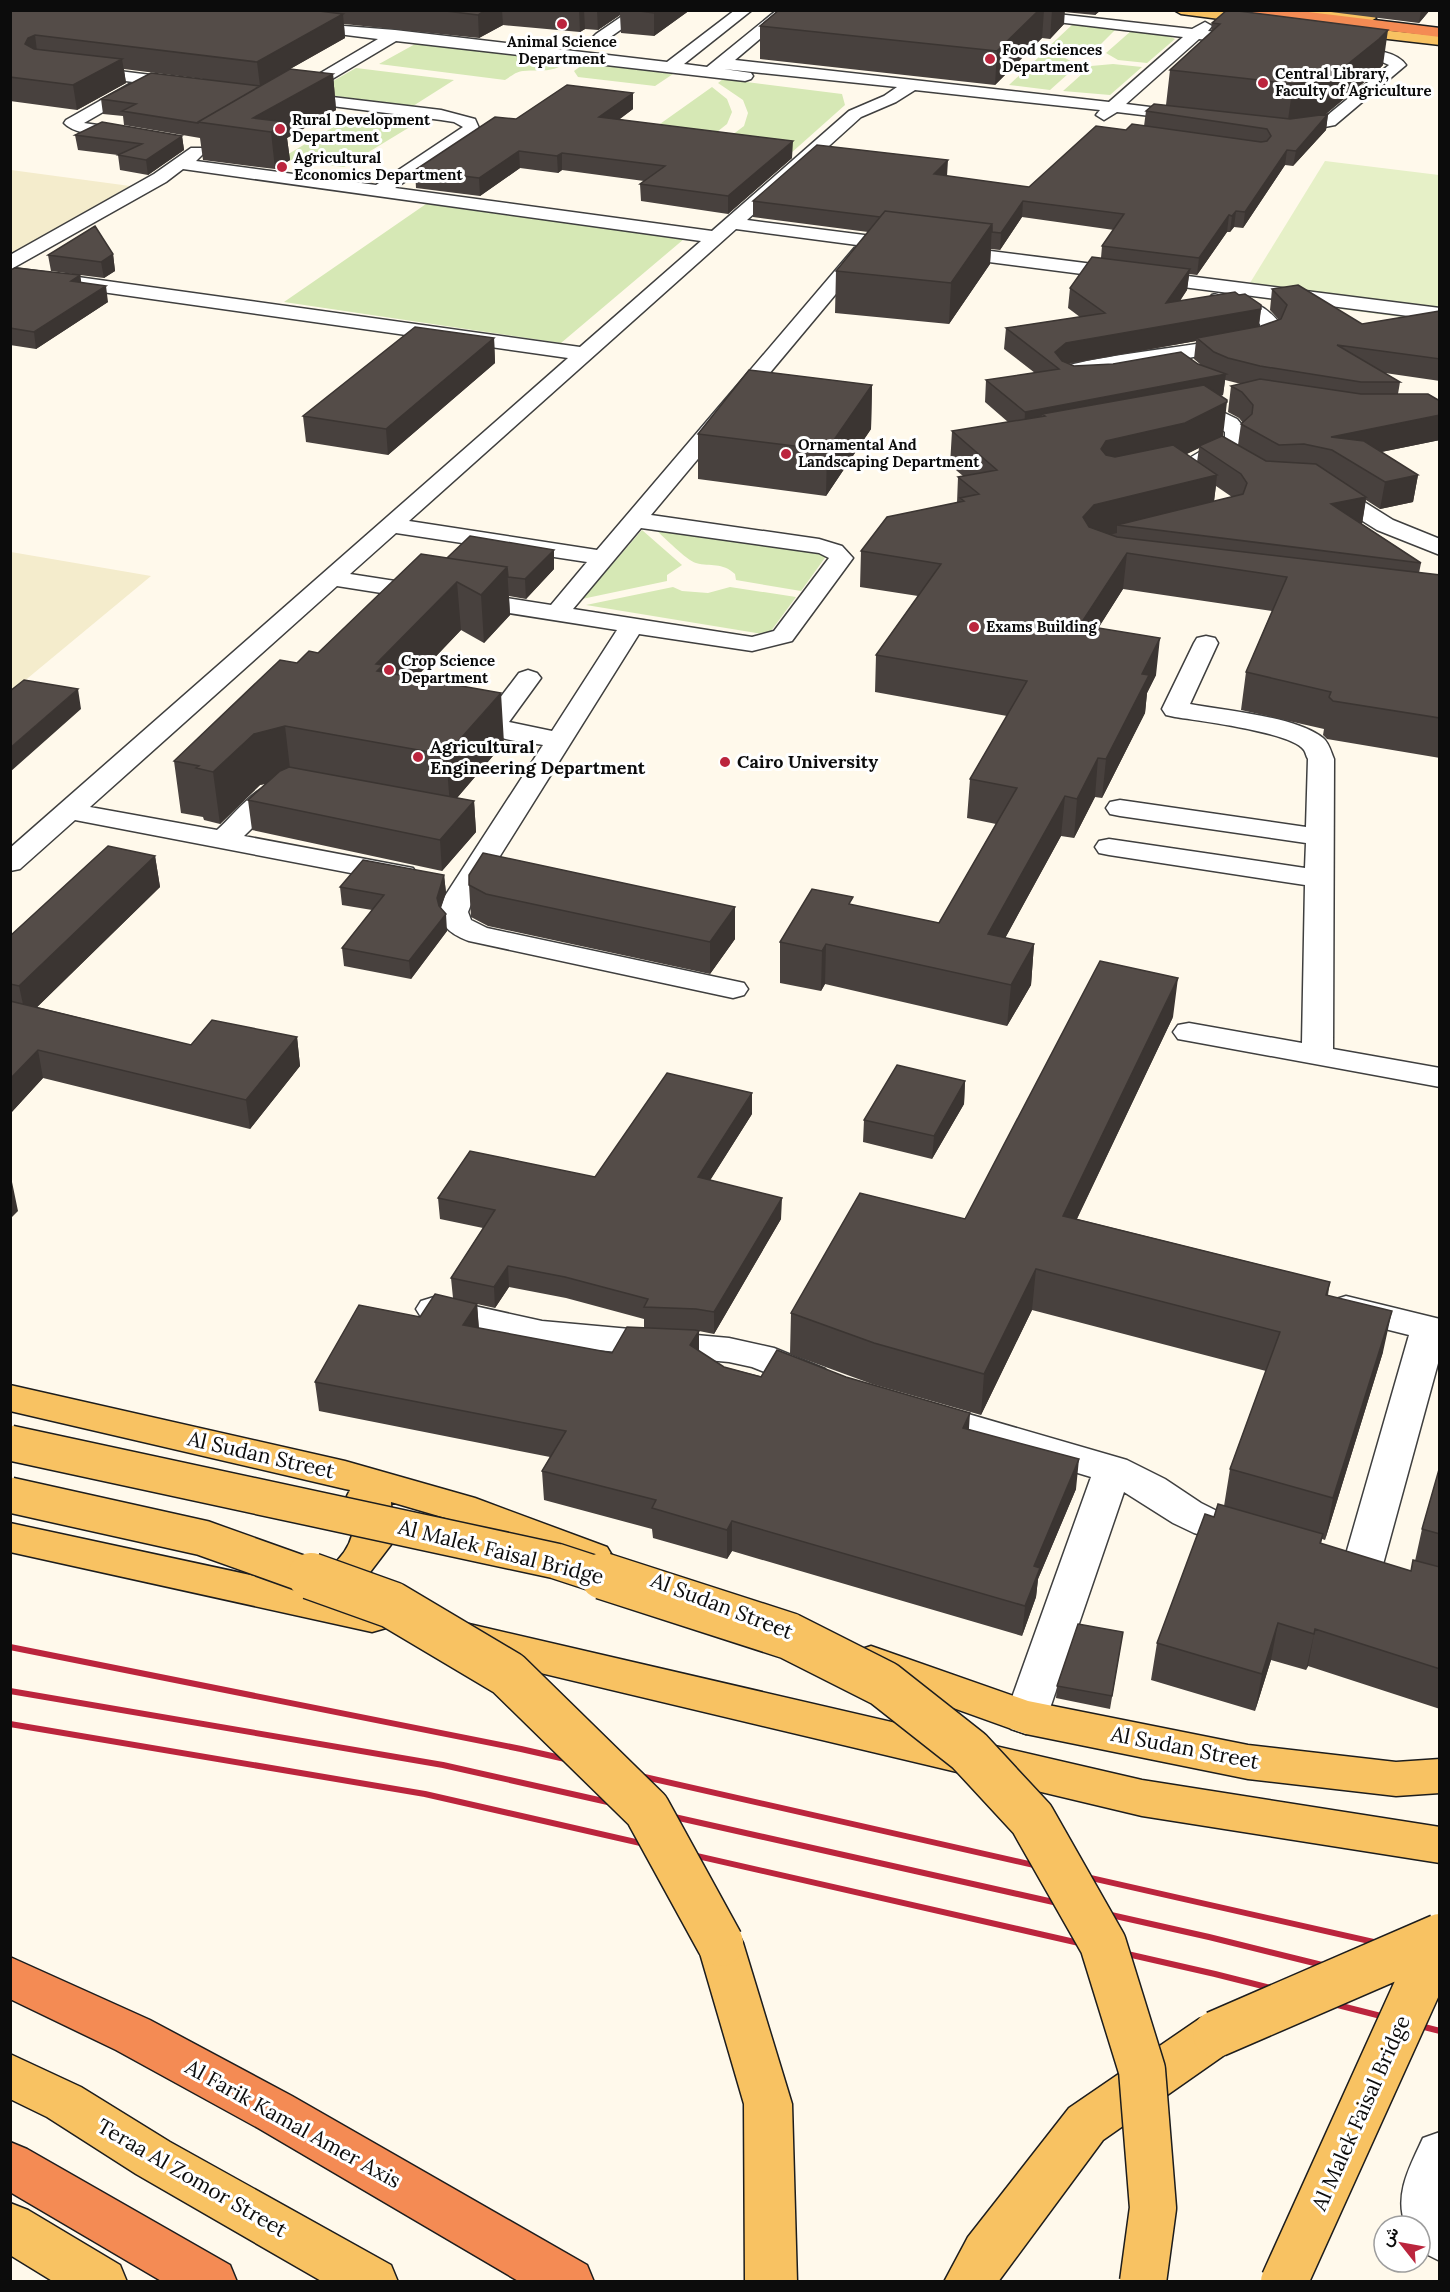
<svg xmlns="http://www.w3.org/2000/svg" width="1450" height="2292" font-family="Lora,Vazirmatn,serif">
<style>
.farmland{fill:#f4eccc}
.green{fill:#d6e8b5}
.pitch{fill:#e6f0c7}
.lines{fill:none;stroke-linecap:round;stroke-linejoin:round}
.minor-casing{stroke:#3f3f3f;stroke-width:3}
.major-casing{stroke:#1d1d1d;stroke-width:3}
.highway-casing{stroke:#1d1d1d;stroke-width:3}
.minor{fill:#fff;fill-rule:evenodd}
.major{fill:#f8c262;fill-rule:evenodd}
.highway{fill:#f48b54;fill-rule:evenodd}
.rail{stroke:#bb253d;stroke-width:6}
.major-bridge-far1-casing{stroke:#1d1d1d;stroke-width:38;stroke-linecap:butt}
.major-bridge-casing{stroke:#1d1d1d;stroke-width:49;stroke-linecap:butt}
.major-bridge-far1{stroke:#f8c262;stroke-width:35}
.major-bridge{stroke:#f8c262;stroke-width:46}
.wall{fill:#48413e;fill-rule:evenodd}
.shaded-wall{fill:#3b3532}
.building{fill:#544c48;stroke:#3b3532;stroke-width:1.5}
.poi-dot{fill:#bb253d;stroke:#fff;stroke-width:2}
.labels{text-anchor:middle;stroke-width:6;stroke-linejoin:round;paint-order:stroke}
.far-poi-label{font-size:15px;font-weight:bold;fill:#0c0c0c;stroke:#fff;text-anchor:start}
.poi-label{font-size:18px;font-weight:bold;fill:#0c0c0c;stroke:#fff;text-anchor:start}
.near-street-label{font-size:21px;fill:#0c0c0c;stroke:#fff}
</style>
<rect width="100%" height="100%" fill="#fff9eb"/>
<path class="farmland" d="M11 170 130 186 11 254Z
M11 552 151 576 11 692Z"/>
<path class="green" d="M1073 24 1116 29 1093 52 1067 55 1043 52Z
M1131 31 1167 35 1175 39 1147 63 1118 60 1106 53Z
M417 43 570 61C550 74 544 69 523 71 517 71 510 77 505 80L379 64Z
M1040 56 1065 58 1078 65 1050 90 1009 85Z
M585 63 673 74 655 86 578 77 574 71Z
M1113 64 1142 67 1110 95 1063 91 1091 66Z
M356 68 454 80 413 106 312 93Z
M723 79 842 94 845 105 790 154 719 145 744 126 748 113 743 100 718 83Z
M712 87 727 99 732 112 727 124 703 143 643 136Z
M382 114 423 119 344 167 280 159 347 119Z
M426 204 684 239 561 343 284 302Z
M642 530 682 565 667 575V581L582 599Z
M656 530 827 555 801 591 736 580 735 574C722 562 711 567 696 563 686 560 664 537 656 530Z
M673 587 682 591 708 593 730 587 796 597 768 635 586 605Z"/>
<path class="pitch" d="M1325 161 1439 175V322L1242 296Z"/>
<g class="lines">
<defs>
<path id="minor" d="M631 10H649L606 40H596L593 37 596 34Z
M735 10H752L684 64 707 67 777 10H794L735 60 1109 102 1183 37 1057 22 1025 37 1018 33 1020 30 1043 17 1057 14 1192 29 1205 22 1212 26 1208 31 1253 36 1261 41 1253 46 1199 39 1126 104 1198 113 1200 116 1198 119 1192 121 1117 112 1104 120 1096 115 1100 110 915 90 896 102 861 117 747 220 1440 308V320L872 247 871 252 651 515 819 539 842 546 853 558 792 641 752 651 639 634 473 899 468 912 471 920 487 928 744 983 748 989 744 995 733 998 469 941C449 934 433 921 443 899L543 745C524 741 494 742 482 725L484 719 519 673 528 670 537 673 541 678 509 722 552 731 617 630 337 586 90 807 217 830C238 811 263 774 295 782L299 788 295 794 282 799 244 836 413 868 417 874 413 880 403 883 75 820 20 869 10 871V848L568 358 10 279V255L154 174 191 148H203L205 152 196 161 376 185 463 127 454 122 441 120 285 100 283 97 285 94 378 39 298 29 293 28 291 25 293 22 395 30 667 62ZM396 41 745 81 751 79 753 76 751 73 724 69 897 87 884 96 849 111 712 231 395 188 471 139 479 128 475 119 441 110 307 94ZM183 169 701 241 580 347 13 268 166 182ZM736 229 857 245 597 550 409 521ZM641 528 819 553 829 558 774 631 752 637 573 609ZM396 533 587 562 551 605 350 574Z
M1340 47C1359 50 1394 47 1406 65L1335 125 1304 131 1276 129 1274 126 1276 123 1282 121 1324 118 1389 65 1380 61 1335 55 1332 52Z
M79 66 183 79 191 84 183 89 150 85 84 123 138 131 140 135 138 139 132 140C115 137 75 136 64 123L66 120 133 82 73 74 71 71Z
M1219 293C1245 299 1267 303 1282 327L1277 338 1258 345 1172 361 1077 375 1075 381 1068 383 1061 381 1055 372C1065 357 1229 344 1261 331L1260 324 1242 311 1212 303 1209 299 1212 295Z
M1204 403 1237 419 1247 431V439C1236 455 1207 472 1187 468L1184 463C1189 456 1215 445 1225 437V432C1216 423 1201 420 1193 409L1197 405Z
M1326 481 1334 483 1393 520 1440 539V555L1377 530 1318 493 1315 488 1318 483Z
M1206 636 1215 638 1218 643 1190 704C1226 711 1295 716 1323 738 1329 743 1331 752 1334 759L1333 1049 1440 1068V1087L1189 1041 1178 1039 1173 1032 1178 1025 1189 1023 1302 1043 1305 885 1109 855 1099 853 1095 847 1099 841 1109 839 1305 868 1306 843 1120 816 1110 814 1106 808 1110 802 1120 800 1306 827 1308 759C1306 756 1306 753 1304 750 1291 732 1200 721 1175 717L1166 715 1162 709 1194 643 1197 638Z
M1346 1296 1440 1319V1356L1382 1568 1376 1578 1362 1583 1348 1578 1342 1568 1409 1335 1333 1316 1328 1308 1333 1300Z
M434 1297 542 1321 729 1338 774 1348 825 1369 830 1378 825 1387 812 1391 752 1367 729 1362 542 1345 421 1317 416 1309 421 1301Z
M927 1402 1127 1460 1165 1479 1201 1503 1221 1513 1259 1524 1265 1534 1259 1544 1245 1548 1194 1533 1173 1523 1124 1492 1047 1717 1041 1729 1026 1734 1011 1729 1005 1717 1091 1477 914 1424 908 1415 914 1406Z
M1440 2132V2261L1420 2251V2226H1406C1393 2196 1410 2166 1423 2138Z"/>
<path id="major" d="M1174 10C1192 10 1263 9 1273 21L1266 25 1181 14Z
M1294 10C1312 10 1365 6 1376 18L1369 22 1301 14Z
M1341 26 1440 36V45L1336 33 1334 30 1336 27Z
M10 1385 345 1461 475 1498 607 1547 613 1557 607 1567 593 1572 449 1519 391 1502 393 1542 358 1588 342 1595 386 1606 392 1617 386 1628 372 1632 10 1552V1523L297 1585C304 1573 319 1574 330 1567 353 1549 361 1521 347 1496L350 1490 345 1489 10 1411Z
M469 1624 1142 1780 1440 1827V1863L1142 1816 469 1656 455 1651 449 1640 455 1629Z
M871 1646 1028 1701 1248 1745 1396 1762 1440 1759V1793L1396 1796 1248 1779 1026 1734 856 1673 850 1662 856 1651Z
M720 1923 736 1929 743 1943 792 2104 797 2282H745L744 2104 697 1943 704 1929Z
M1216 2013 1233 2019 1240 2034 1233 2049 1103 2140 998 2282H944L968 2237 1069 2108 1199 2019Z
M10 2054 81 2087 170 2142 391 2265 398 2282H323L136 2174 47 2117 10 2099Z
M10 2203 28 2210 120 2265 127 2282H54L10 2255Z"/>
<path id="highway" d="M1245 10H1292L1440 28V37L1252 14Z
M10 1957 150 2020 292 2096 587 2265 594 2282H520L258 2128 116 2050 10 1999Z
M10 2142 27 2149 230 2265 237 2282H163L10 2192Z"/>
</defs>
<use href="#minor" class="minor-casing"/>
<use href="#major" class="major-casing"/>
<use href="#highway" class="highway-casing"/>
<use href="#minor" class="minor"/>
<use href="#major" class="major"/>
<use href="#highway" class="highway"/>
<path class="rail" d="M10 1647 521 1749 1440 1957
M10 1691 443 1765 1209 1937 1440 1994
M10 1724 425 1794 1215 1974 1440 2031"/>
<defs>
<path id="major-bridge-far1" d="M10 1443 556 1561 608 1578
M10 1495 203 1538 315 1578"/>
<path id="major-bridge" d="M311 1576 392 1605 508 1674 647 1810 720 1943
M603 1576 789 1636 884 1684 969 1751 1032 1819 1103 1944 1142 2070 1153 2208 1143 2282
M1216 2034 1440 1937
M1284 2282 1422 1977 1440 1945"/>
</defs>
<use href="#major-bridge-far1" class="major-bridge-far1-casing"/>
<use href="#major-bridge" class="major-bridge-casing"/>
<use href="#major-bridge-far1" class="major-bridge-far1"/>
<use href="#major-bridge" class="major-bridge"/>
</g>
<path class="wall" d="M10 10H690L654 36 621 33 620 15 598 30 585 29 580 32 503 25 479 38 344 24 345 38 290 69 333 74 336 110 287 138 290 160 275 169 203 160 200 138 124 125 123 116 103 114 101 99 203 79 124 69 126 83 77 110 10 101Z
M779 10H1101L1095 15 1064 12V24L1050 39 1042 38 995 85 760 59V26Z
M1227 10 1383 65 1374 74 1325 115 1328 114 1326 130 1293 166 1285 165 1243 228 1234 227 1230 232H1227L1197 275 1189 274 1187 290 1180 301 1261 309 1259 327 1279 320 1270 310 1272 289 1362 324 1440 311V381L1385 373 1400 382 1398 394 1440 401V440L1381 452 1418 475 1413 502 1380 509 1366 500 1362 524 1421 563 1419 573 1440 575V758L1327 739 1323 735 1324 729 1241 710 1246 672 1272 611 1123 589 1098 628 1156 675 1147 693 1145 713 1102 798 1095 797 1074 838 1061 836 1005 938 1034 944 1031 985 1007 1026 825 984 821 991 780 983V942L853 905 939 923 996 824 967 818 970 779 1007 716 875 692 876 655 918 596 860 587 861 551 957 503 958 477 963 476 950 465 952 431 1008 422 985 402 986 380 1035 373 1004 349 1006 328 1080 317 1068 308 1070 288 1101 258 1102 246 1114 230 1022 217 1000 250 991 249 990 264 949 324 835 313 836 271 868 232 753 217V201L947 176 1029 187 1126 130 1144 126 1146 111 1166 105 1170 70 1211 32 1212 23ZM1196 341 1194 359 1201 365 1198 364 1074 366 1069 364ZM1225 380 1241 384 1231 386 1228 412 1239 418 1243 423 1241 424 1238 445 1222 436 1221 396 1223 395ZM1199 448 1197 462 1186 454ZM1216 486 1232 497 1214 501Z
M1315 10H1430L1419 23Z
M633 93V109L620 119 792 158 728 214 641 201 640 184 644 181 562 170 558 173 520 168 480 196 416 188 415 170 516 119Z
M75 135 182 136 184 150 148 175 120 170 118 155 78 150Z
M113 254 115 271 104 278 80 275 81 282 108 302 36 349 10 345V270L73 274 51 271 48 255Z
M494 338 495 363 388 455 306 442 303 416Z
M872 385 871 429 826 496 698 479V434Z
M554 550V569L526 599 509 596 510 615 484 643 461 630 415 678 504 743 457 798 474 801 476 832 442 871 252 830 248 800 265 784 260 785 220 824 204 820 203 817 181 813 174 761 297 663 318 653 447 558Z
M155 856 160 887 37 1007 191 1045 297 1037 300 1066 250 1129 43 1078 10 1114V936Z
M444 875 446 893 441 908 447 931 411 979 344 966 342 948 372 910 342 905 340 887Z
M469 885 735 907V939L710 974 488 926 471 917Z
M1173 1017 1077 1219 1330 1282 1328 1295 1383 1352 1325 1540 1322 1539 1321 1544 1411 1571 1415 1561 1422 1529 1440 1466V1709L1308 1666 1306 1670 1271 1660 1255 1711 1151 1680 1157 1643 1214 1517 1224 1506 1230 1469 1266 1371 1032 1310 981 1415 872 1384 790 1354 791 1313 965 1219Z
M965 1081 964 1104 932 1159 863 1142 864 1120Z
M752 1114 710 1180 781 1219 714 1334 699 1331V1351L724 1367 969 1429 1076 1489 1038 1579 1036 1597 1022 1636 732 1551 727 1559 653 1538 652 1529 544 1500 542 1471 550 1457 319 1411 315 1382 420 1317 453 1298 451 1278 483 1228 440 1219 438 1198 595 1177ZM509 1287 566 1298 644 1319V1328L612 1353 479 1328 477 1304 495 1308Z
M1121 1644 1110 1709 1056 1698 1057 1686Z"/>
<path class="shaded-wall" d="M485 10H502L503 25 479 38 478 15Z
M579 10H584L585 29 580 32Z
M597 10H620V15L598 30Z
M657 10H690L654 36V13Z
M1021 10H1044L1042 38 995 85 997 51Z
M1052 10H1065L1064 24 1050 39Z
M1095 10H1101L1095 15Z
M1421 10H1430L1419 23Z
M343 14 345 38 260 86 257 62Z
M1388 30 1383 65 1374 74 1323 116 1288 120 1293 84Z
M35 35 38 59 25 44 28 38Z
M122 59 126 83 77 110 73 85Z
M333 74 336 110 287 138 290 160 275 169 271 132 253 118Z
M633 93V109L600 133 599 117Z
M1328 114 1326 130 1293 166 1296 151Z
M182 136 184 150 148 175 146 160Z
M793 141 792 158 728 214V196Z
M1287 150 1285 165 1243 228 1245 212Z
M519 151 520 168 480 196 479 178Z
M562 153V170L558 173 557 156Z
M948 160 947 176 934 174Z
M1023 201 1022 217 1000 250 1001 233Z
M1236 211 1234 227 1230 232 1232 216Z
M1229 215 1227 232 1197 275 1199 258Z
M992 224 990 264 949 324 951 283Z
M113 254 115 271 104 278 101 262Z
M1190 269 1187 290 1164 324 1166 303Z
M80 275 83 292 71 281Z
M106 286 108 302 36 349 34 332Z
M1261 309 1258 329 1197 338 1196 341 1064 364 1055 352 1066 343Z
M494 338 495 363 388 455 386 429Z
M1226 374 1223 395 1044 431 1045 416 1042 414 1040 431 1024 434 1025 412Z
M872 385 871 429 826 496 827 450Z
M1227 402 1223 436 1201 447 1199 446V448L1181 457 1103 475 1101 449 1106 441Z
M1440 415V440L1347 459 1331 437Z
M1217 475 1213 510 1117 525V533L1090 540 1083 517 1094 505Z
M1418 475 1413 502 1380 509 1385 482Z
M1366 497 1362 524 1331 504Z
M554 550V569L526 599 525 579Z
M1127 553 1123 589 1077 662 1080 625Z
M507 567 510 615 484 643 481 595Z
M457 582 461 630 387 708 376 664Z
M1160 638 1156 675 1147 693 1145 713 1102 798 1106 759 1142 674Z
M78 689 81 709 10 772V748Z
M501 693 504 743 450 806 446 755Z
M285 726 291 777 260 785 220 824 213 772 254 734Z
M1098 758 1095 797 1074 838 1077 799Z
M1065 796 1061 836 985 975 988 934Z
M474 801 476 832 442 871 440 840Z
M155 856 160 887 26 1018 19 986Z
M444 875 446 893 438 915 437 898Z
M735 907V939L710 974V942Z
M446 914 447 931 411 979 409 961Z
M826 944 825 984 821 991 822 951Z
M1034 944 1031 985 1007 1026 1011 985Z
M1178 978 1173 1017 1059 1256 1063 1216Z
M297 1037 300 1066 250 1129 246 1100Z
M38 1050 43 1078 10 1114V1079Z
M965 1081 964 1104 932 1159 934 1136Z
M752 1093V1114L699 1198 698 1177Z
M12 1182 18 1211 10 1219V1183Z
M782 1198 781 1219 714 1334V1312Z
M508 1266 509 1287 495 1308 494 1287Z
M1036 1269 1032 1310 981 1415 984 1374Z
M477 1304 479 1333 463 1325Z
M1392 1311 1383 1352 1325 1540 1333 1498Z
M699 1331V1360L690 1345Z
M970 1413 968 1443 963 1428Z
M1079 1459 1076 1489 1038 1579 1036 1597 1022 1636 1025 1606 1034 1566Z
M732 1521V1551L727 1559V1530Z
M1278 1623 1271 1660 1255 1711 1262 1674Z
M1315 1629 1308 1666 1306 1670 1314 1634Z"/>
<path class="building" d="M10 10H311L343 14 257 62 35 35 28 38 25 44 34 49 122 59 73 85 10 77Z
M438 10H485L478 15Z
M632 10H657L654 13Z
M779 10H1039L997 51 760 26Z
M1227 10H1230L1388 30 1379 39 1328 80 1293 84 1170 70 1220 24 1212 23Z
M290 69 333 74 253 118 286 122 271 132 198 122Z
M151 73 260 86 198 122V123L122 111 136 104 101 99Z
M567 85 633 93 599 117 793 141 728 196 640 184 665 166 562 153 557 156 519 151 479 178 415 170 495 117 516 119Z
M1154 104 1290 119 1328 114 1296 151 1287 150 1245 212 1236 211 1232 216 1229 215 1199 258 1102 246 1124 214 1023 201 1001 233 992 232V224L885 211 880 217 753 201 817 145 948 160 934 174 1029 187 1096 126 1126 130 1132 124 1261 142 1267 141 1271 136 1267 129 1146 111Z
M102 122 182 136 146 160 118 155 142 144 75 135Z
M885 211 992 224 951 283 836 271Z
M95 226 113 254 101 262 48 255Z
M1092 257 1190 269 1166 303 1235 292 1239 295 1245 294 1261 305V309L1066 343 1055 352 1062 361 1074 366 1113 364 1181 352 1198 364 1226 374 1025 412 986 380 1059 369 1006 328 1105 313 1070 288Z
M15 268 80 275 71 281 106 286 34 332 10 328V270Z
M1298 285 1362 324 1440 311V359L1337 345 1400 382H1361L1260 366 1228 358 1214 352 1197 338 1261 326 1281 319 1287 305 1272 289Z
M415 327 494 338 386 429 303 416Z
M749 370 872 385 827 450 698 434Z
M1260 379 1361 394H1428L1440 401V415L1331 437 1364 441 1418 475 1385 482 1332 450 1304 444 1279 445 1241 424 1252 414 1253 405 1242 392 1231 386Z
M1204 385 1227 400V402L1185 423 1106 441 1101 449 1106 455 1115 457 1173 445 1217 475 1094 505 1083 517 1089 527 1117 537 1440 575V718L1333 701 1329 697 1331 692 1246 672 1287 577 1127 553 1080 625 1160 638 1142 674 1149 675 1106 759 1098 758 1077 799 1065 796 988 934 1034 944 1011 985 826 944 822 951 780 942 812 889 853 897 849 904 939 923 1017 788 970 779 1027 681 876 655 941 564 861 551 887 517 964 501 960 498 979 494 958 477 997 470 952 431 1045 416 1042 414Z
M1222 436 1266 461 1316 464 1366 497 1331 504 1421 563 1117 525 1243 494 1247 483 1241 474 1199 446Z
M470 536 554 550 525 579 508 577 507 567 447 558Z
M421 554 507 567 481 595 457 582 376 664 383 665 377 671 501 693 446 755 285 726 254 734 213 772 196 768 199 766 174 761 280 660 297 663 309 651 318 653Z
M24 680 78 689 10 748V691Z
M289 767 474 801 440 840 248 800 280 771Z
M108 846 155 856 19 986 10 984V936Z
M483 853 735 907 710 942 486 894 469 885V875Z
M363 860 444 875 437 898 439 906 446 914 409 961 342 948 384 895 340 887Z
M1100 961 1178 978 1063 1216 1330 1282 1326 1295 1392 1311 1333 1498 1230 1469 1280 1332 1036 1269 984 1374 874 1343 791 1313 860 1193 965 1219Z
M10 1001 191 1045 212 1020 297 1037 246 1100 38 1050 10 1079Z
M897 1065 965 1081 934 1136 864 1120Z
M667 1073 752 1093 698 1177 782 1198 714 1312 696 1309 644 1307 648 1299 565 1277 508 1266 494 1287 451 1278 495 1210 438 1198 470 1151 595 1177Z
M435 1294 477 1304 463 1325 612 1353 627 1327 695 1330 699 1331 690 1345 724 1367 761 1377 777 1350 846 1377 970 1413 963 1428 1079 1459 1034 1566 1040 1568 1025 1606 732 1521 727 1530 652 1508 656 1500 542 1471 566 1431 315 1382 359 1305 420 1317Z
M1440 1466V1534L1422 1529Z
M1218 1504 1323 1534 1320 1543 1411 1571 1413 1560 1440 1567V1669L1315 1629 1314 1634 1278 1623 1262 1674 1157 1643 1205 1514 1214 1517Z
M1078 1624 1123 1632 1112 1696 1057 1686Z"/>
<g class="poi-dot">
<circle cx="562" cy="24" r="6"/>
<circle cx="990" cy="59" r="6"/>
<circle cx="1263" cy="83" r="6"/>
<circle cx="280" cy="129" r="6"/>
<circle cx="282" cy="167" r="6"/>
<circle cx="786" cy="454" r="6"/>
<circle cx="974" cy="627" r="6"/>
<circle cx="389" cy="670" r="6"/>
<circle cx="418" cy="757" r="6"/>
<circle cx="725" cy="762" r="6"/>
</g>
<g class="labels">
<g class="far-poi-label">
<text x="562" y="47" text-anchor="middle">Animal Science<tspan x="562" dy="17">Department</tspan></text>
<text x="1002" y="55">Food Sciences<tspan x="1002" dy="17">Department</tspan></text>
<text x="1275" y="79">Central Library,<tspan x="1275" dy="17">Faculty of Agriculture</tspan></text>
<text x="292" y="125">Rural Development<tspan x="292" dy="17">Department</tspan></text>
<text x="294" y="163">Agricultural<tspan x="294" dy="17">Economics Department</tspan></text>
<text x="798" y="450">Ornamental And<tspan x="798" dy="17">Landscaping Department</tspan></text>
<text x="986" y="632">Exams Building</text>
<text x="401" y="666">Crop Science<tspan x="401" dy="17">Department</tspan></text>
</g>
<g class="poi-label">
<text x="430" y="753">Agricultural<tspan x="430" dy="21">Engineering Department</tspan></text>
<text x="737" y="768">Cairo University</text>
</g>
<g class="near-street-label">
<text transform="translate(261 1455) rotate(13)" y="7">Al Sudan Street</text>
<text transform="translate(501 1552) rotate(14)" y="7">Al Malek Faisal Bridge</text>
<text transform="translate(722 1606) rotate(21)" y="7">Al Sudan Street</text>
<text transform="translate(1185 1748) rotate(11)" y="7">Al Sudan Street</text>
<text transform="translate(1361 2113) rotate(-66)" y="7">Al Malek Faisal Bridge</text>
<text transform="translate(293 2124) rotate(29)" y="7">Al Farik Kamal Amer Axis</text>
<text transform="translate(192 2178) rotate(30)" y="7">Teraa Al Zomor Street</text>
</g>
</g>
<rect width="1450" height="2292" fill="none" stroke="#0c0c0c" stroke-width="24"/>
<g transform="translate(1402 2244) rotate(301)"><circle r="28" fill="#ffffff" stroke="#9e9e9e" stroke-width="1.5"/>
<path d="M0-4.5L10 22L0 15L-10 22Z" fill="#bb253d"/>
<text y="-9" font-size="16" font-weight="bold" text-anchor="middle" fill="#0c0c0c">ش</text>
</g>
</svg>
